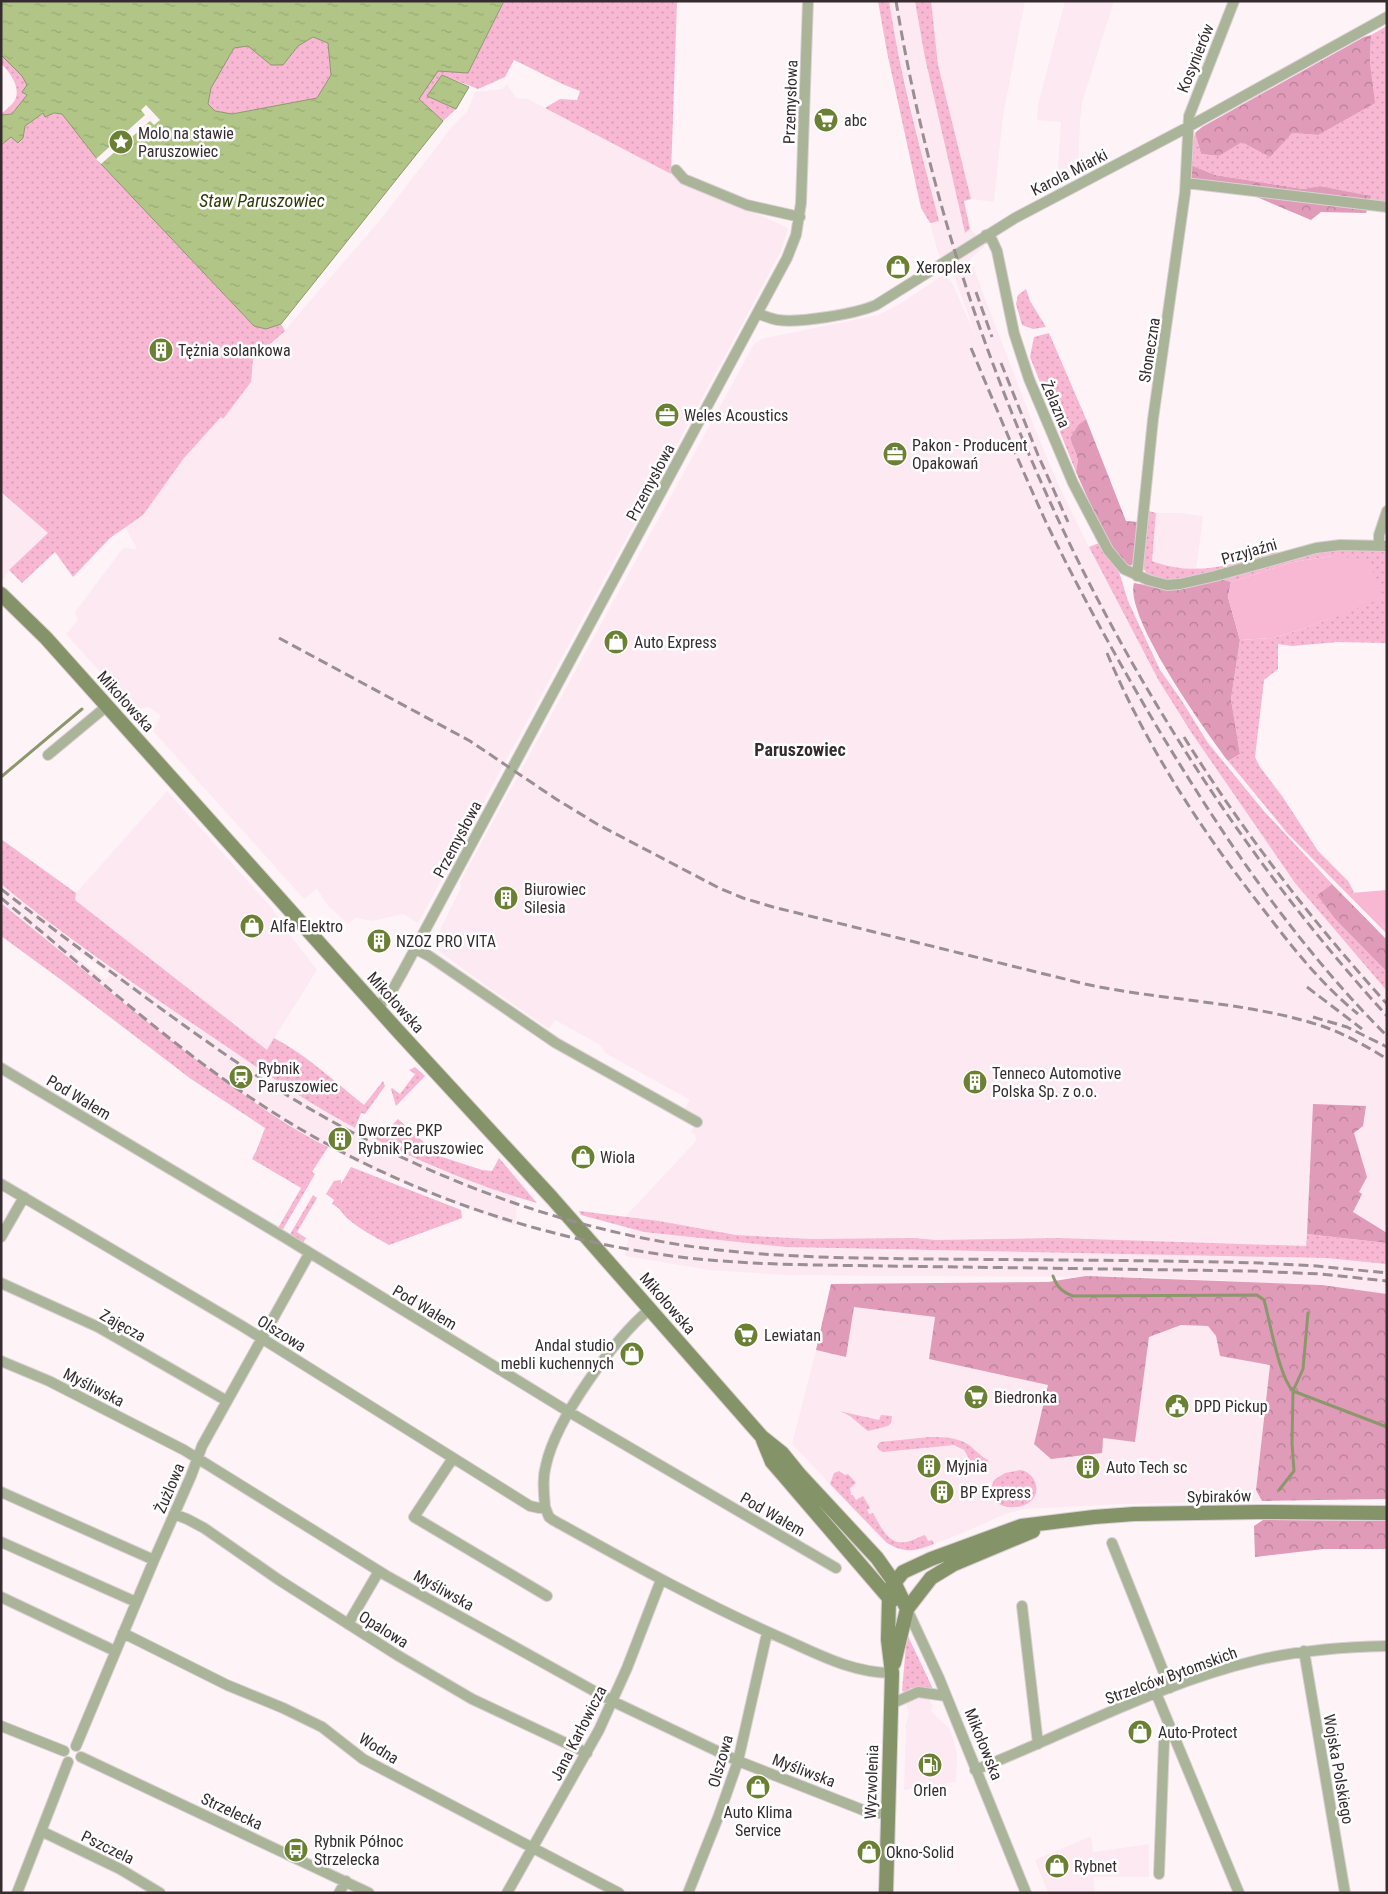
<svg xmlns="http://www.w3.org/2000/svg" width="1388" height="1894" font-family="'Roboto Condensed',sans-serif">
<style>
.built{fill:#fde9f1;fill-rule:evenodd}
.grass{fill:url(#grass-dots)}
.forest{fill:url(#forest-crowns)}
.garden{fill:#f8b7d2}
.water{fill:url(#water-ripples);stroke:#8c986c;fill-rule:evenodd}
.pier{fill:#fef4f8}
.lines{fill:none;stroke-linecap:round;stroke-linejoin:round}
.stream{stroke:#8c986c;stroke-width:3}
.street-casing{stroke:#dad0d4;stroke-width:12}
.secondary-casing{stroke:#dad0d4;stroke-width:16}
.street{stroke:#aab498;stroke-width:10}
.secondary{stroke:#859369;stroke-width:14}
.rail{stroke:#998f93;stroke-width:3;stroke-dasharray:10 5;stroke-linecap:butt}
.labels{text-anchor:middle;stroke-width:5;stroke-linejoin:round;paint-order:stroke}
.street-label{font-size:16px;fill:#362c30;stroke:#fff}
.poi-label{font-size:16px;fill:#362c30;stroke:#fff;text-anchor:start}
.water-label{font-size:18px;font-style:italic;fill:#2e3b0a;stroke:#fff}
.neighbourhood-label{font-size:18px;font-weight:bold;fill:#362c30;stroke:#fff}
</style>
<defs>
<pattern id="grass-dots" width="8" height="8" patternUnits="userSpaceOnUse" patternTransform="scale(1.25)"><rect width="8" height="8" fill="#f8b7d2"/><path d="M2 2h.1M6 6h.1" fill="none" stroke="#d59eb5" stroke-width="1.8" stroke-linecap="round"/></pattern>
<pattern id="forest-crowns" width="20" height="18" patternUnits="userSpaceOnUse" patternTransform="scale(1.25)"><rect width="20" height="18" fill="#e09bb9"/><path d="M2 6a3 3 0 1 1 6 0M12 15a3 3 0 1 1 6 0" fill="none" stroke="#b67f97"/></pattern>
<pattern id="water-ripples" width="26" height="14" patternUnits="userSpaceOnUse" patternTransform="scale(1.25)"><rect width="26" height="14" fill="#b1c686"/><path d="M2 4q2-2 4 0t4 0M15 11q2-2 4 0t4 0" fill="none" stroke="#99aa74"/></pattern>
</defs>
<rect width="100%" height="100%" fill="#fef4f8"/>
<path class="built" d="M889 1H915L925 58 965 233 970 229 985 243 984 247 970 259 1035 429 1059 486 1089 547 1159 681 1191 732 1295 883 1387 991V1243L1307 1234 1306 1246 936 1240 914 1238 811 1239 736 1235 659 1221 624 1218 696 1141 695 1134 691 1132 700 1117 685 1108 690 1100 605 1053 600 1045 555 1020 549 1029 485 985 432 946 461 888 460 882 754 344 761 339 878 315 898 305 945 274 953 285 976 337 954 275 947 274 937 249 930 223 938 221 913 118 893 29Z
M931 1H1025L1003 116 994 202 971 199 938 65Z
M1065 1H1114L1082 103 1080 121 1078 173 1057 184 1061 122 1037 120 1038 105Z
M507 84 516 98 528 99 671 174 788 228 781 251 745 319 418 923 403 914 373 921 356 918 348 924 328 906 317 889 304 899 153 731 161 716 149 707 134 710 66 634 78 620 75 612 123 548 137 549 125 527 143 515 184 458 221 416 223 418 251 382 253 359 279 337 380 220 451 128 467 112 475 92 502 89Z
M1 492 48 533 9 570 3 580 1 579Z
M1156 513H1180L1203 516 1196 570 1169 567 1152 561Z
M167 791 271 907 287 931 317 970 267 1050 75 900 76 893Z
M1 884 63 933 113 970 307 1100 342 1121 413 1158 455 1176 517 1197 515 1226 425 1193 362 1165 303 1135 266 1111 157 1031 1 903ZM77 951 110 974V975L105 980 74 955Z
M630 1229 644 1232 786 1247 1327 1258 1374 1261 1387 1264V1294L1322 1285 1145 1277 885 1276 785 1275 709 1270 625 1256Z
M854 1307 935 1317 930 1359 1048 1385 1034 1444 1103 1438 1135 1442 1149 1337 1181 1325 1208 1326 1216 1336 1220 1356 1270 1364 1256 1490 1262 1501 1123 1504 1025 1509 1008 1513 965 1532 923 1548 909 1551 895 1548 884 1541 875 1532 792 1444 816 1350 846 1356Z
M918 1697 929 1699 932 1705 931 1711 950 1729 957 1753 956 1782 905 1790 904 1789 906 1731 905 1728 909 1713 906 1704Z
M1091 1836 1093 1852 1149 1844V1877H1094V1893H1048L1035 1860Z"/>
<path class="grass" d="M504 1H677L671 174 545 108 560 99 577 100 580 91C557 83 536 70 514 60L505 77 478 89 442 75 427 96 456 109 443 121 419 99 438 70 468 73Z
M878 1H889C900 75 920 148 939 221L930 223 921 208 887 52Z
M915 1H931L938 65 971 199 964 201 970 229 965 233 925 58Z
M1387 26V205L1369 202 1370 196 1320 186 1303 189 1215 175 1191 165 1193 141 1195 133 1201 154 1219 156 1241 142 1293 133 1318 135 1370 64 1371 35Z
M313 37 328 43 331 75 317 98 231 114 215 111 208 104 211 88 234 48 248 46 271 65H283L298 46Z
M1 55C10 64 33 80 27 95 25 101 16 108 12 114L1 115C4 110 12 106 15 100 21 87 10 72 1 64Z
M43 113 62 114 101 164 254 326 266 329 281 324 285 331 253 359 251 382 223 419 221 417 184 458 143 515 110 538 73 577 55 552 22 583 9 570 48 533 1 492V145L11 136 19 143 23 138 25 126Z
M1026 289 1030 301 1046 327 1033 329 1022 325 1016 304 1018 295Z
M1049 333 1086 419 1078 425 1070 438 1078 459 1076 472 1030 357 1034 337Z
M1149 511 1156 513 1152 561C1196 578 1234 564 1276 551L1277 554 1211 573 1172 581H1164L1148 576 1142 566 1147 513Z
M1099 543 1119 572 1128 601 1160 670 1180 698 1208 743 1263 810 1332 884 1317 895 1335 919 1387 972V991L1295 883 1191 732 1159 681 1089 547Z
M1340 550H1387V643L1338 642 1292 646 1278 644V669L1264 680 1255 757 1260 767 1282 796 1318 851 1348 881 1354 892 1352 893 1387 929V934L1288 834 1228 761 1240 754 1231 699 1240 640 1273 638 1306 628 1383 597 1332 556 1293 562 1231 582 1221 579 1316 553Z
M1 839 76 893 75 900 267 1050 274 1038C308 1056 335 1082 364 1105L383 1081 385 1086 365 1114 361 1113 355 1128C305 1102 260 1069 214 1038 141 989 69 940 1 884Z
M1 903C72 960 141 1019 214 1073 251 1100 287 1127 328 1147L312 1172 315 1174 282 1231 278 1228 301 1188 252 1159 257 1149 265 1128 191 1079 60 979 1 936Z
M415 1067 425 1076 396 1106 391 1089 392 1088 400 1094 415 1074 409 1070Z
M398 1119 439 1156 482 1170 492 1171 499 1158 537 1203C477 1186 422 1163 367 1135L374 1124 385 1132Z
M351 1167 461 1210 462 1218 389 1245C375 1237 359 1229 347 1218 341 1212 341 1209 332 1204L334 1200 326 1194 334 1181 341 1180V1184Z
M313 1195 317 1198 297 1232 306 1238 303 1243 289 1236Z
M579 1211 659 1221 736 1235 811 1239 914 1238 936 1240 1057 1238 1306 1246 1307 1234 1387 1243V1264L1327 1258 786 1247 644 1232 581 1215Z
M839 1411 879 1420 881 1415 892 1416 891 1423 888 1426 868 1431C858 1424 851 1414 839 1411Z
M930 1437C943 1437 957 1437 969 1445 976 1450 980 1456 988 1460L989 1468 981 1471 975 1469 964 1450 954 1445 883 1452 879 1450 877 1446 880 1442Z
M1020 1470C1027 1471 1032 1475 1035 1482 1047 1515 977 1517 994 1480L1005 1473Z
M839 1471 845 1475 848 1474 856 1483 850 1488 851 1495H853L856 1500 863 1496 870 1508 867 1510 869 1514 873 1513C880 1525 888 1546 906 1542 912 1541 919 1537 925 1535L928 1541 932 1540 934 1544C915 1551 906 1554 887 1543L830 1484 834 1473Z
M907 1634 933 1689 912 1688 905 1692 902 1691Z"/>
<path class="forest" d="M1371 35 1370 64 1375 103 1318 135 1292 133 1270 157 1242 142 1219 156 1201 154 1195 133 1202 127 1364 37Z
M1191 165 1215 175 1303 189 1320 186 1371 196 1366 213 1321 212 1311 220 1252 195 1189 188Z
M1086 419 1126 521 1138 522 1134 563 1129 567 1114 550 1096 517 1076 472 1078 459 1070 438 1078 425Z
M1221 579 1231 582 1228 597 1240 640 1231 699 1240 754 1228 761C1206 732 1124 617 1134 583L1167 589Z
M1332 884 1387 940V972L1335 919 1317 895Z
M1313 1104 1366 1106 1363 1126 1354 1133 1367 1177 1359 1192 1362 1194 1353 1212 1387 1233V1243L1307 1234Z
M1086 1276 1322 1285 1387 1294V1499L1262 1501 1256 1490 1270 1365 1220 1356 1216 1336 1208 1326 1181 1325 1149 1337 1135 1442 1103 1438 1102 1453 1051 1459 1034 1444 1048 1385 929 1359 935 1317 854 1307 846 1357 816 1350 831 1284 1048 1282Z
M1263 1520 1387 1521V1549H1324L1255 1557 1254 1526Z"/>
<path class="garden" d="M1332 556 1366 559 1378 582 1383 598 1306 628 1273 638 1240 640 1228 597 1231 582 1293 562Z
M1387 890V929L1351 893Z"/>
<path class="water" d="M1 1H504L468 73 438 71 419 99 443 121 281 324 266 329 254 326 101 164 62 114 54 113 45 117 43 113 25 126 23 138 18 143 11 137 1 145V115L12 114 27 95 22 92 27 85 22 76 1 55ZM313 37 328 43 331 75 317 98 232 114 215 111 208 104 211 88 234 48 248 46 271 65H283L298 46Z
M442 75 469 87 456 109 427 96Z"/>
<path class="pier" d="M146 105 160 120 154 125 150 121 101 164 96 159 145 115 141 110Z"/>
<g class="lines">
<path class="stream" d="M1 777 82 709
M1053 1276C1057 1287 1062 1292 1073 1296L1257 1295 1264 1300C1270 1321 1279 1377 1293 1391L1387 1427
M1279 1490 1294 1471 1292 1443 1293 1391 1303 1369 1308 1313"/>
<defs>
<path id="street" d="M676 170 684 179 747 205 800 217
M1186 183 1387 207
M986 235 992 240 997 251 1014 333 1029 379 1073 483 1108 550 1124 569 1148 580 1167 585 1180 584 1215 576 1316 548 1340 545 1387 546
M759 314C765 316 771 319 778 320 800 323 855 314 876 305L1015 218 1188 127 1387 17
M1379 546V535L1387 511
M1137 576 1153 419 1185 193 1189 116 1234 1
M48 755 107 706
M416 949 429 956 556 1043 697 1122
M377 1007 389 996 402 973 787 258 796 235 801 203 808 1
M1 1068 284 1237 569 1412 836 1568
M1 1184 242 1326 530 1506 539 1508 545 1507 549 1517 553 1520C627 1561 700 1602 777 1636 814 1652 850 1673 892 1673
M1 1237 24 1197
M1 1283 98 1327 227 1401
M1 1361 49 1381 184 1450 387 1576 612 1701 738 1761 868 1812 888 1814
M453 1458 414 1517 547 1596
M1 1492 154 1560
M545 1507C544 1493 542 1479 546 1465 556 1419 614 1339 650 1309
M174 1514 187 1519 204 1528 279 1580 397 1655 472 1699 587 1753
M1 1542 136 1602
M1112 1543 1170 1688
M1 1597 115 1651
M1022 1606 1038 1744
M907 1609 939 1678 1026 1893
M348 1624 379 1571
M123 1633 227 1685 283 1708 322 1727 363 1759 619 1893
M1304 1651 1345 1893
M1156 1693 1239 1893
M891 1704 918 1692 946 1696
M1 1726 64 1751
M76 1746 154 1560 191 1476 202 1446 309 1254
M81 1757 369 1893
M975 1770C1069 1733 1160 1683 1258 1660 1301 1650 1344 1647 1387 1646
M41 1831 120 1869 160 1893
M1159 1874 1164 1742 1169 1724
M17 1893 68 1762
M339 1893 346 1881
M507 1893 599 1730 627 1668 661 1580
M688 1893 719 1815 738 1761 767 1633"/>
<path id="secondary" d="M1 594 46 638 398 1031 552 1198 762 1437 782 1453 799 1474 877 1558 894 1582 907 1609
M763 1440 772 1462 785 1477 889 1598 893 1600
M894 1663 907 1609 931 1578 954 1564 1033 1531
M886 1893 892 1673 888 1640 889 1598 892 1586 903 1572 931 1559 1021 1526 1094 1517 1134 1514 1259 1512 1387 1513"/>
</defs>
<use href="#street" class="street-casing"/>
<use href="#secondary" class="secondary-casing"/>
<use href="#street" class="street"/>
<use href="#secondary" class="secondary"/>
<path class="rail" d="M896 1C957 372 1134 738 1387 1016
M976 292 992 337
M971 348C995 405 1019 463 1045 520 1079 591 1117 659 1157 727 1223 837 1296 945 1387 1036
M1001 363 1038 455 1068 522
M279 638 470 741 556 799 597 824 719 888 743 898 773 907 1085 984C1164 1001 1245 1001 1322 1026 1345 1034 1366 1046 1387 1059
M1107 653C1146 746 1201 830 1263 909 1292 947 1321 984 1358 1014
M1184 737C1243 832 1312 921 1387 1004
M1 889C46 924 92 958 137 991 183 1025 229 1058 277 1089 402 1167 542 1224 688 1246 770 1258 851 1258 933 1259 1042 1260 1152 1260 1261 1263L1317 1266 1387 1273
M1 898C85 967 166 1042 257 1102 381 1184 524 1236 672 1256 719 1262 766 1264 814 1265L1251 1271 1321 1274 1387 1281
M1307 987 1362 1029
M1313 1017 1347 1027 1387 1047"/>
</g>
<defs>
<symbol id="supermarket-disc" viewBox="-11 -11 22 22"><circle r="9.5" fill="#6a8133" stroke="#fff"/><path d="M-6-5.5h2.5l.6 2H6L4.5 2H-2.5L-4.4-4H-6ZM-1.5 3.2a1.3 1.3 0 1 0 .1 0ZM3 3.2a1.3 1.3 0 1 0 .1 0Z" fill="#fff"/></symbol>
<symbol id="sight-disc" viewBox="-11 -11 22 22"><circle r="9.5" fill="#6a8133" stroke="#fff"/><path d="M0-6L1.8-2.2L6-1.7L2.9 1.2L3.7 5.4L0 3.3L-3.7 5.4L-2.9 1.2L-6-1.7L-1.8-2.2Z" fill="#fff"/></symbol>
<symbol id="shop-disc" viewBox="-11 -11 22 22"><circle r="9.5" fill="#6a8133" stroke="#fff"/><path d="M-5-2.5h2.3a2.7 3.5 0 0 1 5.4 0H5L5.5 6h-11ZM-1.5-2.5h3a1.5 2.3 0 0 0-3 0Z" fill="#fff"/></symbol>
<symbol id="building-disc" viewBox="-11 -11 22 22"><circle r="9.5" fill="#6a8133" stroke="#fff"/><path d="M-4-6H4V6H1V3H-1V6H-4ZM-2.5-4.3h1.7v1.8h-1.7ZM.8-4.3h1.7v1.8H.8ZM-2.5-1h1.7V.8h-1.7ZM.8-1h1.7V.8H.8Z" fill="#fff"/></symbol>
<symbol id="office-disc" viewBox="-11 -11 22 22"><circle r="9.5" fill="#6a8133" stroke="#fff"/><path d="M-6-3h4V-5.5h4V-3h4V5H-6ZM-1-4.5V-3h2v-1.5ZM-6 0V1H6V0Z" fill="#fff"/></symbol>
<symbol id="station-disc" viewBox="-11 -11 22 22"><circle r="9.5" fill="#6a8133" stroke="#fff"/><path d="M-3-6H3Q5-6 5-4V2Q5 4 3 4L4.5 6H3L1.5 4h-3L-3 6H-4.5L-3 4Q-5 4-5 2V-4Q-5-6-3-6ZM-3.5-4v3h7v-3ZM-3.5 1v1.5H-2V1ZM2 1v1.5H3.5V1Z" fill="#fff"/></symbol>
<symbol id="civic-disc" viewBox="-11 -11 22 22"><circle r="9.5" fill="#6a8133" stroke="#fff"/><path d="M-.6-6.5H3V-4.5H.6V-3L4-1V1h2V6H-6V1h2V-1L-.6-3ZM-1.2 2.5V6h2.4V2.5Z" fill="#fff"/></symbol>
<symbol id="fuel-disc" viewBox="-11 -11 22 22"><circle r="9.5" fill="#6a8133" stroke="#fff"/><path d="M-5.5-6h7V0h2V4h1.3V-2.5L3-4.5l.8-.8L6-3V5H2.5V1h-1V6h-7ZM-4.2-4.7v3.2H.2V-4.7Z" fill="#fff"/></symbol>
<symbol id="bus-disc" viewBox="-11 -11 22 22"><circle r="9.5" fill="#6a8133" stroke="#fff"/><path d="M-5-6H5V4H4V6H2V4H-2V6H-4V4H-5ZM-3.5-4V0h7V-4ZM-3.5 1.2v1.5H-2V1.2ZM2 1.2v1.5H3.5V1.2Z" fill="#fff"/></symbol>
</defs>
<g fill-rule="evenodd">
<use href="#supermarket-disc" x="812" y="106" width="28" height="28"/>
<use href="#sight-disc" x="107" y="128" width="28" height="28"/>
<use href="#shop-disc" x="884" y="253" width="28" height="28"/>
<use href="#building-disc" x="147" y="336" width="28" height="28"/>
<use href="#office-disc" x="653" y="401" width="28" height="28"/>
<use href="#office-disc" x="881" y="440" width="28" height="28"/>
<use href="#shop-disc" x="602" y="628" width="28" height="28"/>
<use href="#building-disc" x="492" y="884" width="28" height="28"/>
<use href="#shop-disc" x="238" y="912" width="28" height="28"/>
<use href="#building-disc" x="365" y="927" width="28" height="28"/>
<use href="#station-disc" x="227" y="1063" width="28" height="28"/>
<use href="#building-disc" x="961" y="1068" width="28" height="28"/>
<use href="#building-disc" x="326" y="1125" width="28" height="28"/>
<use href="#shop-disc" x="569" y="1143" width="28" height="28"/>
<use href="#supermarket-disc" x="732" y="1321" width="28" height="28"/>
<use href="#shop-disc" x="618" y="1340" width="28" height="28"/>
<use href="#supermarket-disc" x="962" y="1383" width="28" height="28"/>
<use href="#civic-disc" x="1163" y="1392" width="28" height="28"/>
<use href="#building-disc" x="915" y="1452" width="28" height="28"/>
<use href="#building-disc" x="1074" y="1453" width="28" height="28"/>
<use href="#building-disc" x="928" y="1478" width="28" height="28"/>
<use href="#shop-disc" x="1126" y="1718" width="28" height="28"/>
<use href="#fuel-disc" x="916" y="1751" width="28" height="28"/>
<use href="#shop-disc" x="744" y="1773" width="28" height="28"/>
<use href="#bus-disc" x="282" y="1836" width="28" height="28"/>
<use href="#shop-disc" x="855" y="1838" width="28" height="28"/>
<use href="#shop-disc" x="1043" y="1852" width="28" height="28"/>
</g>
<g class="labels">
<g class="street-label">
<text transform="translate(1195 58) rotate(-68)" y="6">Kosynierów</text>
<text transform="translate(790 102) rotate(-88)" y="6">Przemysłowa</text>
<text transform="translate(1069 172) rotate(-27)" y="6">Karola Miarki</text>
<text transform="translate(1149 350) rotate(-81)" y="6">Słoneczna</text>
<text transform="translate(1056 404) rotate(67)" y="6">Żelazna</text>
<text transform="translate(650 482) rotate(-62)" y="6">Przemysłowa</text>
<text transform="translate(1249 551) rotate(-16)" y="6">Przyjaźni</text>
<text transform="translate(126 701) rotate(48)" y="6">Mikołowska</text>
<text transform="translate(457 839) rotate(-62)" y="6">Przemysłowa</text>
<text transform="translate(396 1002) rotate(48)" y="6">Mikołowska</text>
<text transform="translate(79 1097) rotate(31)" y="6">Pod Wałem</text>
<text transform="translate(668 1303) rotate(49)" y="6">Mikołowska</text>
<text transform="translate(425 1307) rotate(31)" y="6">Pod Wałem</text>
<text transform="translate(123 1325) rotate(29)" y="6">Zajęcza</text>
<text transform="translate(282 1333) rotate(32)" y="6">Olszowa</text>
<text transform="translate(94 1387) rotate(27)" y="6">Myśliwska</text>
<text transform="translate(169 1488) rotate(-67)" y="6">Żużlowa</text>
<text transform="translate(1219 1496) rotate(-1)" y="6">Sybiraków</text>
<text transform="translate(773 1514) rotate(30)" y="6">Pod Wałem</text>
<text transform="translate(444 1590) rotate(29)" y="6">Myśliwska</text>
<text transform="translate(384 1629) rotate(32)" y="6">Opalowa</text>
<text transform="translate(1171 1675) rotate(-20)" y="6">Strzelców Bytomskich</text>
<text transform="translate(578 1733) rotate(-63)" y="6">Jana Karłowicza</text>
<text transform="translate(984 1744) rotate(68)" y="6">Mikołowska</text>
<text transform="translate(379 1748) rotate(32)" y="6">Wodna</text>
<text transform="translate(720 1761) rotate(-74)" y="6">Olszowa</text>
<text transform="translate(1339 1769) rotate(80)" y="6">Wojska Polskiego</text>
<text transform="translate(804 1770) rotate(21)" y="6">Myśliwska</text>
<text transform="translate(871 1782) rotate(-88)" y="6">Wyzwolenia</text>
<text transform="translate(232 1811) rotate(25)" y="6">Strzelecka</text>
<text transform="translate(108 1847) rotate(26)" y="6">Pszczela</text>
</g>
<g class="poi-label">
<text x="844" y="126">abc</text>
<text x="138" y="139">Molo na stawie<tspan x="138" dy="18">Paruszowiec</tspan></text>
<text x="916" y="273">Xeroplex</text>
<text x="178" y="356">Tężnia solankowa</text>
<text x="684" y="421">Weles Acoustics</text>
<text x="912" y="451">Pakon - Producent<tspan x="912" dy="18">Opakowań</tspan></text>
<text x="634" y="648">Auto Express</text>
<text x="524" y="895">Biurowiec<tspan x="524" dy="18">Silesia</tspan></text>
<text x="270" y="932">Alfa Elektro</text>
<text x="396" y="947">NZOZ PRO VITA</text>
<text x="258" y="1074">Rybnik<tspan x="258" dy="18">Paruszowiec</tspan></text>
<text x="992" y="1079">Tenneco Automotive<tspan x="992" dy="18">Polska Sp. z o.o.</tspan></text>
<text x="358" y="1136">Dworzec PKP<tspan x="358" dy="18">Rybnik Paruszowiec</tspan></text>
<text x="600" y="1163">Wiola</text>
<text x="764" y="1341">Lewiatan</text>
<text x="614" y="1351" text-anchor="end">Andal studio<tspan x="614" dy="18">mebli kuchennych</tspan></text>
<text x="994" y="1403">Biedronka</text>
<text x="1194" y="1412">DPD Pickup</text>
<text x="946" y="1472">Myjnia</text>
<text x="1106" y="1473">Auto Tech sc</text>
<text x="960" y="1498">BP Express</text>
<text x="1158" y="1738">Auto-Protect</text>
<text x="930" y="1796" text-anchor="middle">Orlen</text>
<text x="758" y="1818" text-anchor="middle">Auto Klima<tspan x="758" dy="18">Service</tspan></text>
<text x="314" y="1847">Rybnik Północ<tspan x="314" dy="18">Strzelecka</tspan></text>
<text x="886" y="1858">Okno-Solid</text>
<text x="1074" y="1872">Rybnet</text>
</g>
<g class="water-label">
<text x="262" y="207">Staw Paruszowiec</text>
</g>
<g class="neighbourhood-label">
<text x="800" y="756">Paruszowiec</text>
</g>
</g>
<rect width="1388" height="1894" fill="none" stroke="#362c30" stroke-width="5"/>
</svg>
